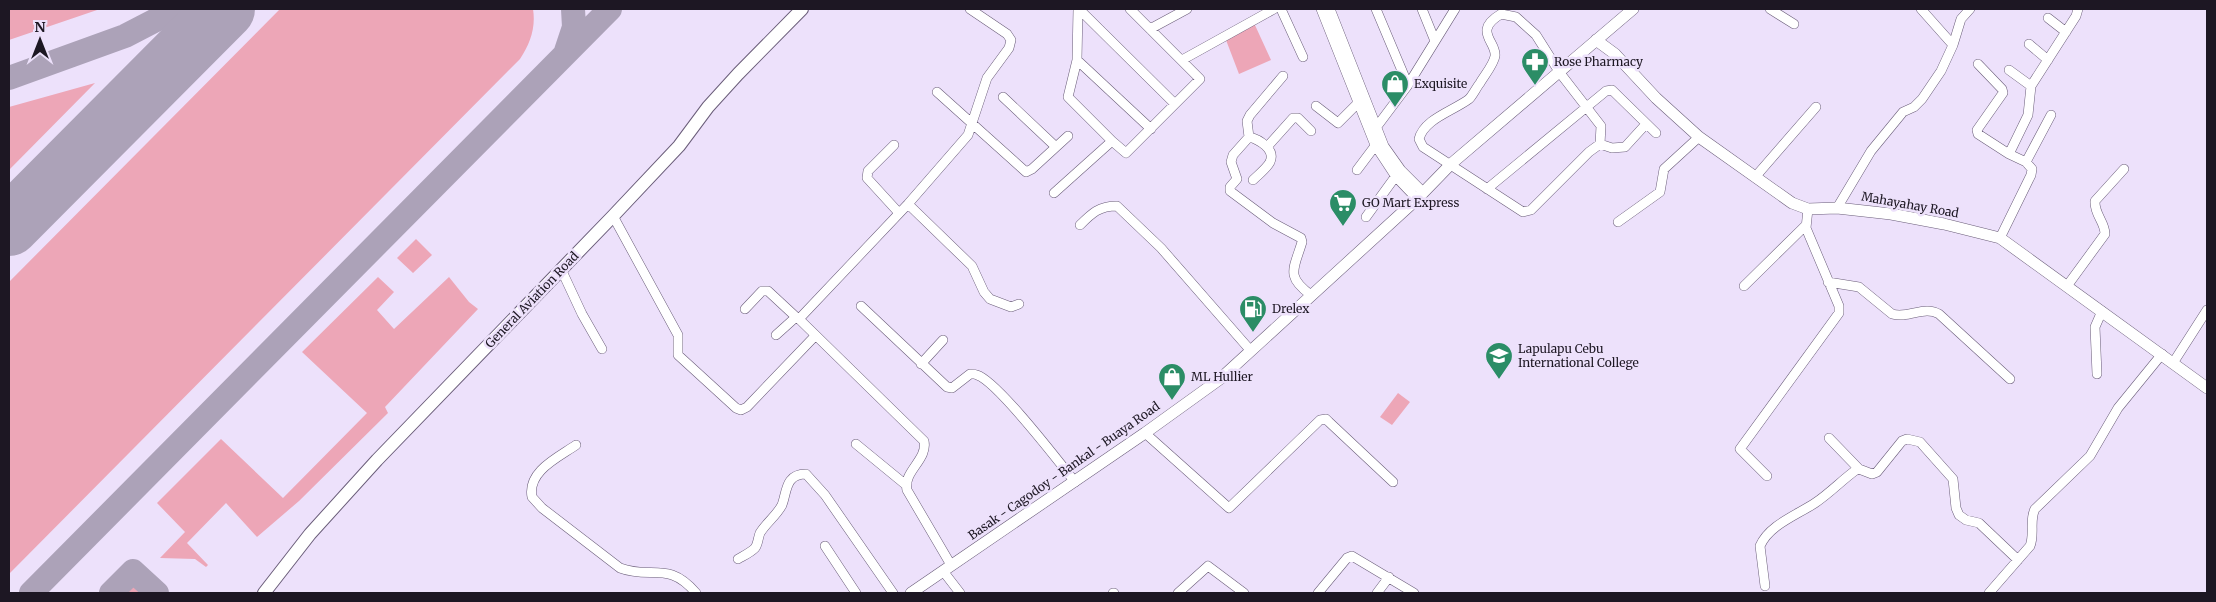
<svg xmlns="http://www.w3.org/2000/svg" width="2216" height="602" font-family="Merriweather,serif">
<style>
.green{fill:#eda6b7}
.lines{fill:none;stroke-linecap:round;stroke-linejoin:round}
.taxiway{stroke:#aca2b8;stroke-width:24}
.runway{stroke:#aca2b8;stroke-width:60}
.minor-casing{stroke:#6a5d79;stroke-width:10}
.tertiary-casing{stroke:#6a5d79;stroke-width:12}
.secondary-casing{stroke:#6a5d79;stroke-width:14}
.minor{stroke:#fff;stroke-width:9}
.tertiary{stroke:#fff;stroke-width:11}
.secondary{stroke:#fff;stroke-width:12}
.labels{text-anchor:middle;stroke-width:5;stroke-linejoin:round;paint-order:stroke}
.poi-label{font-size:12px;fill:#1d1723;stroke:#ede1fb;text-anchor:start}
.street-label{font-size:12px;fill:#1d1723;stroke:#ede1fb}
</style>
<rect width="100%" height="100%" fill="#ede1fb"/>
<path class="green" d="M9 9H100L9 40Z
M280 9H533C536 28 530 44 520 59L9 574V282Z
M1254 23 1271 60 1239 74 1226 40Z
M95 83 9 170V107Z
M416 239 432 255 413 273 397 258Z
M378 277 394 292 377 310 394 329 449 277 469 302 478 309 385 407 388 413 299 501 257 537 226 503 187 543 208 565 206 567 195 559 160 558 185 532 157 503 221 439 283 498 367 413 302 352Z
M1398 393 1410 402 1392 425 1380 417Z
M133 578 139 583 142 593H118Z"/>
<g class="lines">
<path class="taxiway" d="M566 51 574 27 573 9
M9 78 125 36 177 9
M31 593 610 9
M111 593 133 571 157 593"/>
<path class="runway" d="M9 226 225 9"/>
<defs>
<path id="minor" d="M1078 9 1077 60 1068 97 1112 141 1126 153 1200 79 1130 9
M1079 9 1175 104
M1281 9 1303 57
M1321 9 1375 145 1396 177 1417 199
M1330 9 1384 146 1401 170 1423 192
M1376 9 1408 85
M1422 9 1435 41
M1770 9 1794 24
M1501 14 1516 17 1536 35 1560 73 1601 126 1600 144 1589 152 1531 210 1523 212 1423 147 1419 139C1424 119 1453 111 1469 99 1473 95 1476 88 1480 83 1484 76 1494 64 1495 56 1497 42 1472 31 1501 14Z
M2048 18 2066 32
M1150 29 1187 9
M2029 44 2048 60
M1953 45 1961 19 1970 9
M1077 60 1151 129
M1182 60 1274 9
M1978 64 2002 89 2003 93 1977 130 1978 134 2009 154
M2009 70 2031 86
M937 92 1026 172 1032 169 1068 136
M1003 97 1056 147
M1316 106 1338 123 1361 100
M1375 129 1408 85 1455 9
M1249 137 1233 155 1231 162 1237 179 1230 187V191L1273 223 1301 238 1302 242C1294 269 1285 276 1311 295
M1249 137 1247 121 1250 115 1283 76
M1249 137C1258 139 1276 149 1270 162 1267 168 1258 175 1253 180
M1600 144 1612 148 1625 147 1646 124
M894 145 868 171 867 178 899 213
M1267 147 1293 118H1298L1311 131
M2026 162 2051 115
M1357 170 1378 142
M1756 176 1816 107
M1487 189 1606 91 1612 90 1656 133
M1054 193 1112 141
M908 204 972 266 984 292 990 299 1011 307 1019 304
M1837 208 1871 151 1903 112 1914 107 1922 99 1941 71 1953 45 1921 9
M613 216 678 335V355L736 408 741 410 747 407 815 336
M1366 217 1398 173
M1618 222 1660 192 1664 169 1699 137
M1080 225C1092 213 1099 206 1117 206L1161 248 1251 351
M2000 238 2031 175 2032 169 2026 162 2009 154 2028 115 2031 86 2076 16 2078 9
M561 269 582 314 602 349
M1828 282 1859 287 1892 314C1909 319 1924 305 1939 314L2010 379
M1744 286 1806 225
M2067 286 2105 234C2105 222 2094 214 2095 201L2124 169
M861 306 947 387 952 388 970 374C971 374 977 374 977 375 997 381 1059 462 1075 482
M745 309 762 291H768L796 317 776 335
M2173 363 2207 310
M921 364 943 340
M2097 374 2095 327 2102 311
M1145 433 1229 508 1320 420 1326 419 1329 422 1393 482
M1829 438 1859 469
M856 444 906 485
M576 445C559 457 527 471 532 497L542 508 620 568C651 580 668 560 696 593
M1767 476 1740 449 1839 313V306L1806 228 1808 209
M825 546 856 593
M738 559C743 556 750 553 755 548 758 544 758 538 760 533 766 523 777 515 782 505 787 492 785 474 806 474L825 495 893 593
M951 565 907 490C903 471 928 460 924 441L799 319 908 204 968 135 987 78 1009 48 1011 40 1007 34 970 9
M943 571 960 593
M1765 586 1760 546C1769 525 1797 515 1815 503 1830 493 1842 480 1856 470L1859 469 1872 474 1877 472 1902 441 1907 439 1920 442 1953 479 1956 508 1959 515 1966 520 1979 523 2018 560
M1113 593H1114
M1178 593 1208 566 1244 593
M1318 593 1347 558 1352 556 1414 593
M1377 593 1389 577
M1989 593 2030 546C2035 534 2029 520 2035 509L2090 456 2118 408 2162 354"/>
<path id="tertiary" d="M1596 40 1615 54 1656 98 1699 137 1792 203 1808 209 1837 208 1891 214 1944 224 2000 238 2207 388
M911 593 1145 433 1220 379 1417 199 1451 164 1633 9"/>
<path id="secondary" d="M264 593 310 534 377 460 613 216 679 146 708 107 738 74 802 9"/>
</defs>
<use href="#minor" class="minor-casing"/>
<use href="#tertiary" class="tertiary-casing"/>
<use href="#secondary" class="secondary-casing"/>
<use href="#minor" class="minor"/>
<use href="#tertiary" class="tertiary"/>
<use href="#secondary" class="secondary"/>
</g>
<defs>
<symbol id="pharmacy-pin" viewBox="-11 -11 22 30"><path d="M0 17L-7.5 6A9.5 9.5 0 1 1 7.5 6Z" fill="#2b8d66" stroke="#ede1fb"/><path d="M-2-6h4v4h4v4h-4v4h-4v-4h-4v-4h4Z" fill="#fff"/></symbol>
<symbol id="shop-pin" viewBox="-11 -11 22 30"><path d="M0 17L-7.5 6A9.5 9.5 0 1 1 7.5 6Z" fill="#2b8d66" stroke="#ede1fb"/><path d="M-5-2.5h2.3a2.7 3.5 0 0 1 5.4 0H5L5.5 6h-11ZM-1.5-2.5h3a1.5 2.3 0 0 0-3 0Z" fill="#fff"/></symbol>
<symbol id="supermarket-pin" viewBox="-11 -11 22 30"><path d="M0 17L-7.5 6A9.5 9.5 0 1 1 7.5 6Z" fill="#2b8d66" stroke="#ede1fb"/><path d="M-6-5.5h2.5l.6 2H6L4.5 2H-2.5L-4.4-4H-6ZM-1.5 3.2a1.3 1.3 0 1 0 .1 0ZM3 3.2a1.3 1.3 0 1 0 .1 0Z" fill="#fff"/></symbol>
<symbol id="fuel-pin" viewBox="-11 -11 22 30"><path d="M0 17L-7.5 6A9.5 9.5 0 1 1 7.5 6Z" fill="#2b8d66" stroke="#ede1fb"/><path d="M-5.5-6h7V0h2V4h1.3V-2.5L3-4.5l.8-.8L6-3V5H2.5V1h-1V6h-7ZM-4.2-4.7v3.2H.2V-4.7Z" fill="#fff"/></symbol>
<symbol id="university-pin" viewBox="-11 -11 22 30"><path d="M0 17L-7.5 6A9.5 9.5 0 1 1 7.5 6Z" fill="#2b8d66" stroke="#ede1fb"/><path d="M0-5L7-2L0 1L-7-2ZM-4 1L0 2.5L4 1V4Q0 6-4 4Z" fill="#fff"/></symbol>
</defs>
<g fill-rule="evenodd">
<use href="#pharmacy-pin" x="1519" y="46" width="32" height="43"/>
<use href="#shop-pin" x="1379" y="68" width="32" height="43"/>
<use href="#supermarket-pin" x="1327" y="187" width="32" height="43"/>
<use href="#fuel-pin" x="1237" y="293" width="32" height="43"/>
<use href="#university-pin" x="1483" y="340" width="32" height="43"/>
<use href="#shop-pin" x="1156" y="361" width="32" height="43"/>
</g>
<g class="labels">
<g class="poi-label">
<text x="1554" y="66">Rose Pharmacy</text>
<text x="1414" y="88">Exquisite</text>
<text x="1362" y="207">GO Mart Express</text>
<text x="1272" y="313">Drelex</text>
<text x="1518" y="353">Lapulapu Cebu<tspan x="1518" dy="14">International College</tspan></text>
<text x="1191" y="381">ML Hullier</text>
</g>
<g class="street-label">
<text transform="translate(1910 205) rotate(10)" y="4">Mahayahay Road</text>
<text transform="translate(532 300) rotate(-46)" y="4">General Aviation Road</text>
<text transform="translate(1064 471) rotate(-35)" y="4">Basak - Cagodoy - Bankal - Buaya Road</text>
</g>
</g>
<rect width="2216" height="602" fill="none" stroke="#1d1723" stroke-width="20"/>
<g transform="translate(40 40)" stroke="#ede1fb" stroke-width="4" paint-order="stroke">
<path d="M0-4L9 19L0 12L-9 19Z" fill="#1d1723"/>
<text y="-8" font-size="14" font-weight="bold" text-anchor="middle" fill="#1d1723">N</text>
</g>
</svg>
